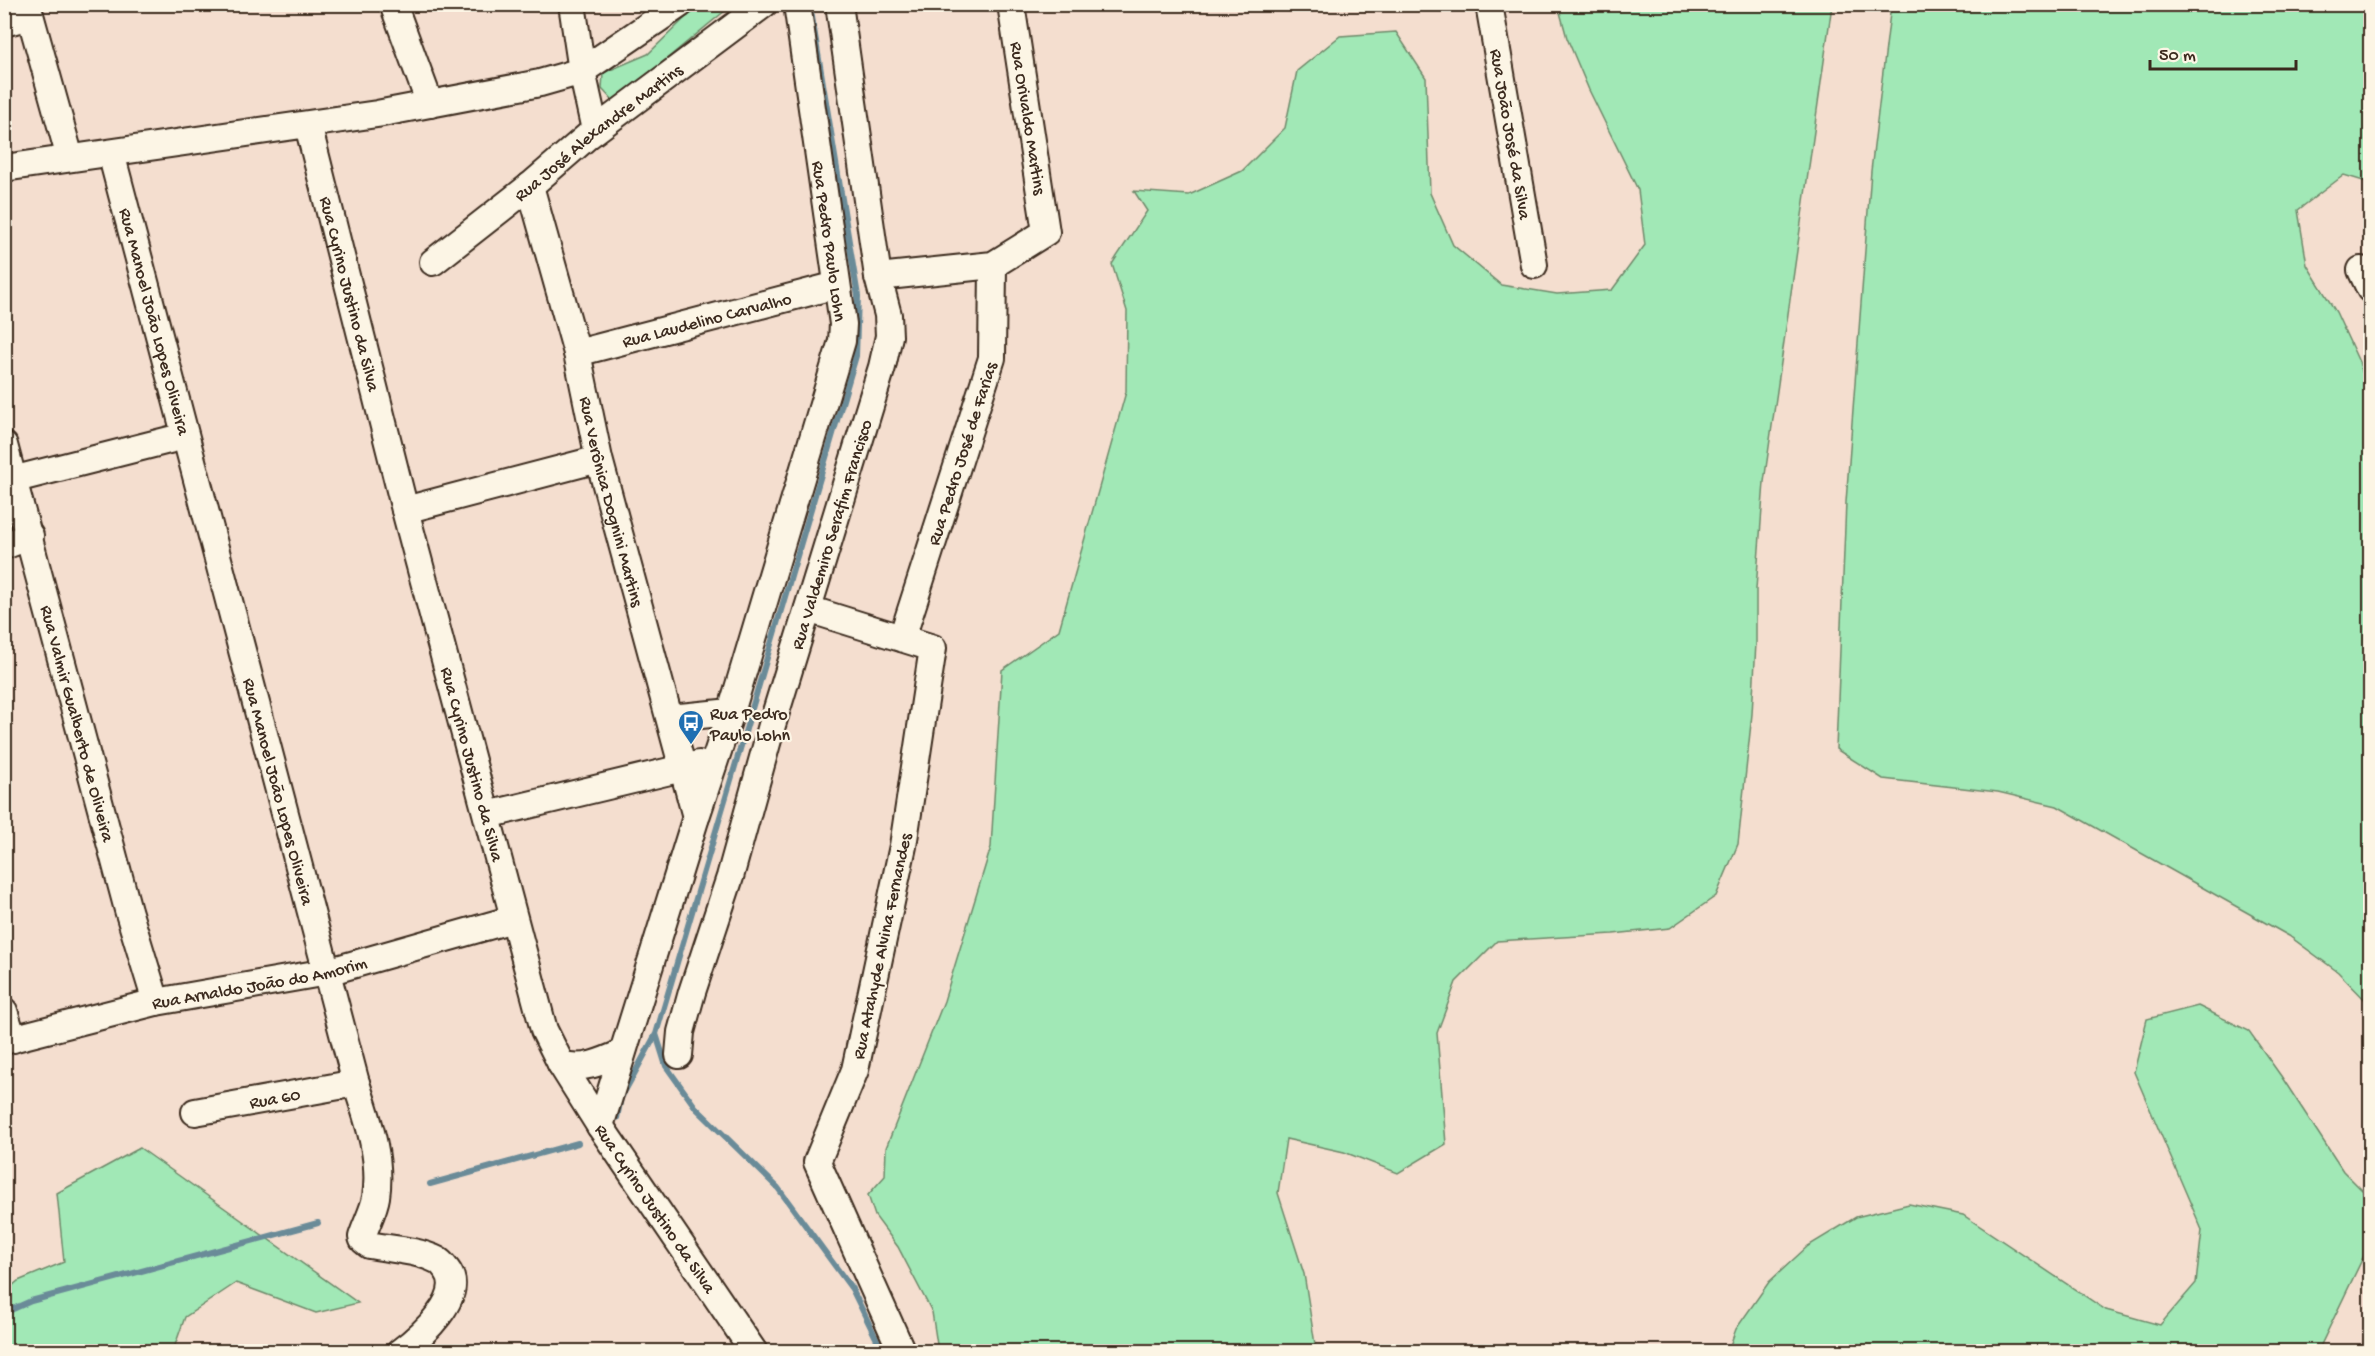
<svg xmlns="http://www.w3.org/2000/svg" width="2375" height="1356" font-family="'Gochi Hand',sans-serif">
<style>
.green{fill:#a1e8b6;stroke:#6e896a;stroke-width:1.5}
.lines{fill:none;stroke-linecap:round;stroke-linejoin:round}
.stream{stroke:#6a8b98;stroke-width:6}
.minor-casing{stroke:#3b2a1e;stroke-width:30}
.minor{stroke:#fcf5e5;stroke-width:26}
.labels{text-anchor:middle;stroke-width:4.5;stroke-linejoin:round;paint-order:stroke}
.street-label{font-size:18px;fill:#3b2a1e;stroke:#fcf5e5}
.poi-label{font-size:18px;fill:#3b2a1e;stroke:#fcf5e5;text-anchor:start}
</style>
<rect width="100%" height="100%" fill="#f4decf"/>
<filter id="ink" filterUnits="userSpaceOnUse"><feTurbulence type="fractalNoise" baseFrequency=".0167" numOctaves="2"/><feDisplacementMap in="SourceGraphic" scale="12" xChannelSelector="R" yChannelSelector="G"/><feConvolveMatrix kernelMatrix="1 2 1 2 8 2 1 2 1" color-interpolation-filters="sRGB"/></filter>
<g filter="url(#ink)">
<path class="green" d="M704 5H732L614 102 602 89 603 73 648 54 685 18Z
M1558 5H1832L1764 482 1756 589V643L1752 714 1738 844 1716 896 1670 928 1613 934 1497 941 1456 982 1437 1033 1446 1144 1398 1173 1344 1152 1286 1139 1278 1193 1304 1274 1316 1351H938L932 1312 898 1247 875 1216 868 1195 885 1176 886 1148 944 1001 991 847 1002 670 1059 630 1126 392 1127 311 1112 264 1147 211 1134 191 1189 195 1242 171 1285 128 1297 71 1340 36 1396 32 1426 78 1430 193 1453 245 1501 285 1557 294 1612 290 1645 245 1638 190 1589 90 1567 38Z
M1891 5H2370V183L2344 175 2298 210 2307 265 2336 312 2359 362 2370 396V1005L2338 972 2289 936 2057 806 1998 792 1883 779 1836 749 1846 502 1871 171Z
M2198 1006 2249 1031 2281 1076 2343 1171 2370 1198V1243L2318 1351H1728L1736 1329 1769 1282 1808 1246 1856 1217 1909 1204 1963 1215 2106 1310 2160 1325 2196 1283 2202 1230 2134 1072 2147 1019Z
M140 1148 358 1303 316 1313 236 1283 185 1317 173 1351H5V1292L18 1281 64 1262 57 1193Z"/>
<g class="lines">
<path class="stream" d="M656 1034 666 1066 696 1108 778 1188 852 1289 878 1342 879 1352
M617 1118 621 1098 656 1034 856 356 858 296 810 5
M430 1184 578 1143
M4 1313 31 1301 318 1223"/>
<defs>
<g id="minor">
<path d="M27 4 70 158"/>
<path d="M393 4 430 104"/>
<path d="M572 4 582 71 595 130"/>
<path id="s1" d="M1489 4 1534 265"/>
<path d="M4 23 30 16"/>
<path id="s2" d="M308 125 405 510 544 1030 561 1064 600 1126 754 1352"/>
<path id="s3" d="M111 153 356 1083C368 1120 382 1158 376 1197 374 1210 366 1224 362 1237L363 1240 369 1245C391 1249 417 1250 437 1260 441 1262 444 1266 447 1270 467 1296 420 1337 400 1352"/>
<path d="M4 168 377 114 540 83 582 71 680 4"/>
<path id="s4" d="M530 186 577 353 599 459 696 817"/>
<path id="s5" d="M433 262 530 186 589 135 764 4"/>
<path d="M2361 270 2370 289"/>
<path d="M878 277 993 265 1046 232 1011 4"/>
<path id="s6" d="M577 353 837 285"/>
<path id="s7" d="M4 445 128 910 156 1002"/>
<path d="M4 482 185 436"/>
<path d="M405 510 599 459"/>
<path d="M4 546 30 536"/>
<path d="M808 609 933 648 903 846 855 1070 817 1162 902 1352"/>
<path id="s8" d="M902 638 992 358 993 265"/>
<path d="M670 718 731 712"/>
<path d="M487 815 699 764"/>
<path d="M4 1011 13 1039"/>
<path id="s9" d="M4 1041 156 1002 327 972 513 919"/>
<path id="s10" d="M679 1055 681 1032 692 992 730 877 772 725 882 367 889 336 888 315 878 277 839 4"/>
<path d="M561 1064C582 1071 602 1062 622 1053"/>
<path id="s11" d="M195 1112 356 1083"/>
<path d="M600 1126 696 817 731 712 842 341 843 324 797 4"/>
</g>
</defs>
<use href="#minor" class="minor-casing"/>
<use href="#minor" class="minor"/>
</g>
</g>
<defs>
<symbol id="bus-pin" viewBox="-11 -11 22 30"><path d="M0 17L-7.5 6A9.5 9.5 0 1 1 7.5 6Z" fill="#1f6fb2" stroke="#fcf5e5"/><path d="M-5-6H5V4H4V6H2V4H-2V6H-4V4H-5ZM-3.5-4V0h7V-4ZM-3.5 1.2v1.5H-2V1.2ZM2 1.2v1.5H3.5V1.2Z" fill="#fff"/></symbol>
</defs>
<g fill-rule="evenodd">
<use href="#bus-pin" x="676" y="708" width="30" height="40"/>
</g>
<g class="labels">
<g class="street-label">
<text transform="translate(1029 118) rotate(81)" y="6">Rua Orivaldo Martins</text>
<text dy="6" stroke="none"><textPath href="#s5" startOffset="210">Rua José Alexandre Martins</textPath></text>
<text dy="6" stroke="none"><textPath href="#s1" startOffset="132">Rua João José da Silva</textPath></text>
<text transform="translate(830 241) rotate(82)" y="6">Rua Pedro Paulo Lohn</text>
<text dy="6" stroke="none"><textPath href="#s2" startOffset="174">Rua Cyrino Justino da Silva</textPath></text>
<text dy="6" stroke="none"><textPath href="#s6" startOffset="134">Rua Laudelino Carvalho</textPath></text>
<text dy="6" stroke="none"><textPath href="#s3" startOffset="174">Rua Manoel João Lopes Oliveira</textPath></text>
<text dy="6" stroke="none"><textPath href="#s8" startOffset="194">Rua Pedro José de Farias</textPath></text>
<text dy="6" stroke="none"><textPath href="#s4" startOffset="326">Rua Verônica Dognini Martins</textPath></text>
<text dy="6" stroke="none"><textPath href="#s10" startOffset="543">Rua Valdemiro Serafim Francisco</textPath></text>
<text dy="6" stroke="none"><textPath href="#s7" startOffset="288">Rua Valmir Gualberto de Oliveira</textPath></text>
<text dy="6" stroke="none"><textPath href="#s2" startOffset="660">Rua Cyrino Justino da Silva</textPath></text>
<text dy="6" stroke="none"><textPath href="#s3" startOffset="660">Rua Manoel João Lopes Oliveira</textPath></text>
<text transform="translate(881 946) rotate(-78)" y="6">Rua Atahyde Alvina Fernandes</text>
<text dy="6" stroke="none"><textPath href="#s9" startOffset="262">Rua Arnaldo João do Amorim</textPath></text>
<text dy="6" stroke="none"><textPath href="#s11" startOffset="81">Rua 60</textPath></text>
<text dy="6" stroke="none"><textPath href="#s2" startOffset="1146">Rua Cyrino Justino da Silva</textPath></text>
</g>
<g class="poi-label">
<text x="710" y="719">Rua Pedro<tspan x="710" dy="21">Paulo Lohn</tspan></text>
</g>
</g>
<rect width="2375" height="1356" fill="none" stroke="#fcf5e5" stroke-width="24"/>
<rect x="12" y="12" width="2351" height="1332" fill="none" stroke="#3b2a1e" stroke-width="2" filter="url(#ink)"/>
<path d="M2150 60v9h146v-9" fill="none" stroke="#3b2a1e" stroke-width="3"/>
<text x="2159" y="60" font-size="18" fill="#3b2a1e" stroke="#fcf5e5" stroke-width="4.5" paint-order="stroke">50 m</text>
</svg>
